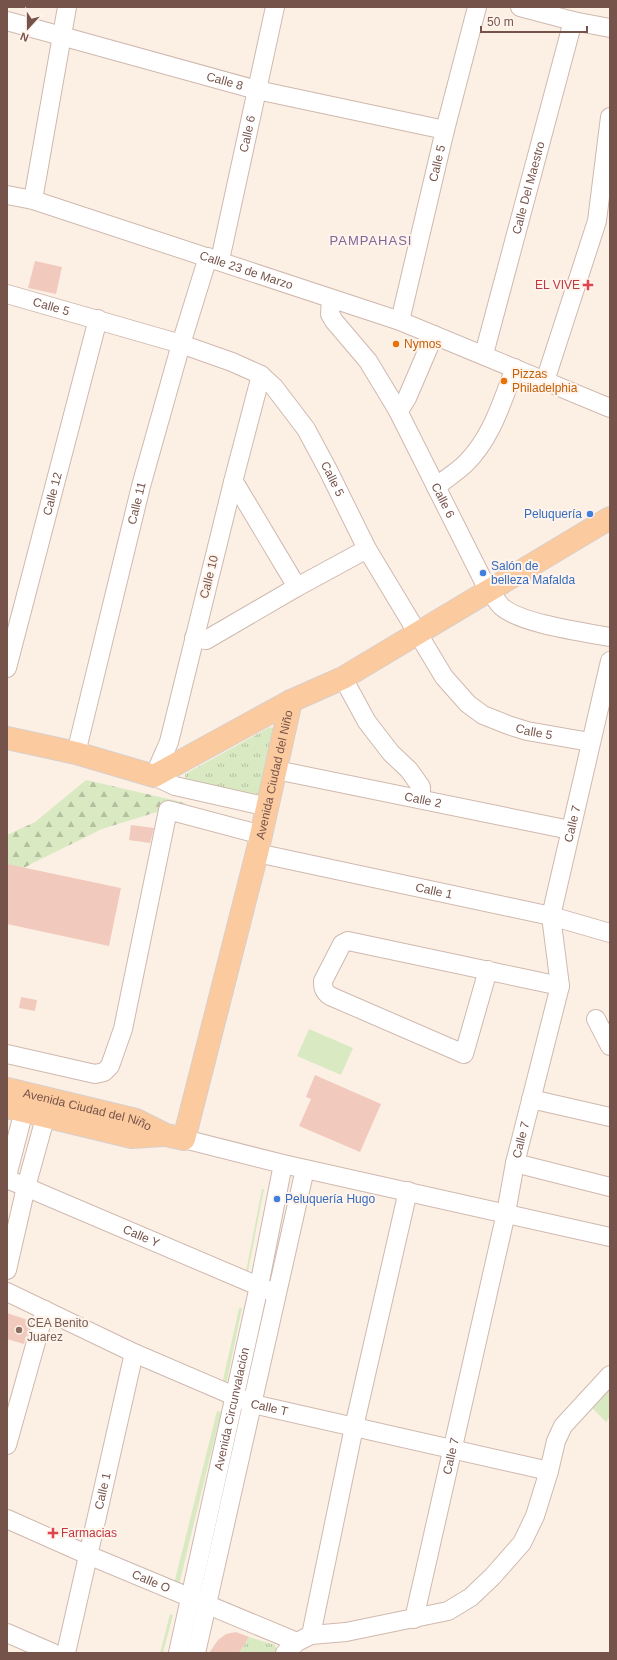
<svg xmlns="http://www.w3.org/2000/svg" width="617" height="1660" font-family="Arial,sans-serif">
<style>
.grass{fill:#d9eac3}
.forest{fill:url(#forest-firs)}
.park{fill:url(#park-tufts)}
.building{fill:#f2cabd}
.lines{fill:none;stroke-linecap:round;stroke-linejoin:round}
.minor-casing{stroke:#d0b8ae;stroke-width:20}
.major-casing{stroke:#d9cfcc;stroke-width:24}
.minor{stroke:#fff;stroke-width:18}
.major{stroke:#fbca9e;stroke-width:22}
.health-dot{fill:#e0444e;stroke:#fff4ec;stroke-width:1.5}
.food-dot{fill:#e8710a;stroke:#fff4ec;stroke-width:1.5}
.shop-dot{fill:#3f7fe0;stroke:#fff4ec;stroke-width:1.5}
.education-dot{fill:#8d6e63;stroke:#fff4ec;stroke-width:1.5}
.labels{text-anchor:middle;stroke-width:4;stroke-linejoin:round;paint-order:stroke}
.street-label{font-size:12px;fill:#76534a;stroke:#fff4ec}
.health-label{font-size:12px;fill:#be3a42;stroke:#fff4ec;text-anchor:end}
.food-label{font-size:12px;fill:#c56008;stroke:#fff4ec;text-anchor:start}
.shop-label{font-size:12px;fill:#366cbe;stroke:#fff4ec;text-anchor:start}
.education-label{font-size:12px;fill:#785e54;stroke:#fff4ec;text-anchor:start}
.neighbourhood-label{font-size:13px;letter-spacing:1px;fill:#806599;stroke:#fff4ec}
</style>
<defs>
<pattern id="forest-firs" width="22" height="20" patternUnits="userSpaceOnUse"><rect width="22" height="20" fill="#d9eac3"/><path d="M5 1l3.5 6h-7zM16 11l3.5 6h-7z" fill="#b5c0a0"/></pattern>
<pattern id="park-tufts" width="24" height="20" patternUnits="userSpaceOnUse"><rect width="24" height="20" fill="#d9eac3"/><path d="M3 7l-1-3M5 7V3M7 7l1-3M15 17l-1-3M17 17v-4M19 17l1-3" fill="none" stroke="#b5c0a0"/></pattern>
</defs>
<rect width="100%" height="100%" fill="#fcf0e5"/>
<path class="grass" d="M309 1029 353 1048 341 1075 297 1056Z
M262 1189H264L245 1287H243Z
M239 1308H242L224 1395 220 1394Z
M610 1386V1417L606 1422 590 1406Z
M217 1411 221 1412 178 1589 173 1588Z
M170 1614 173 1615 163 1653H160Z"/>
<path class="forest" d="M86 780 186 803 102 829 35 862 7 877V835L35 822Z"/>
<path class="park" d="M270 727 274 729 259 793 254 796 185 779V774Z
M249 1637 275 1645 278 1653H239Z"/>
<path class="building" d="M35 261 62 267 56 294 28 288Z
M131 825 154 828 150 843 129 840Z
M7 864 121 888 109 946 7 924Z
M21 997 37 1000 35 1011 19 1008Z
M315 1075 381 1104 360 1152 299 1126 311 1099 306 1097Z
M7 1313 31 1321 24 1344 7 1339Z
M236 1632 249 1637 239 1653H209L218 1640 226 1634Z"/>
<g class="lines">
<defs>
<g id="minor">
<path d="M520 7 573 21 610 28"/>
<path id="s1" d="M7 21 257 90 445 130"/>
<path id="s2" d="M7 195 33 200 400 321 610 408"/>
<path d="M33 200 67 7"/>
<path id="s3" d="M220 260 275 7"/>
<path id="s4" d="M7 294 181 344 232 362 261 375 274 387 306 429 328 470 367 549 444 677 468 704 483 715 508 725 527 731 590 742"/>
<path id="s5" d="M331 299 330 314 334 321 368 361 397 409 488 590C493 595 497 602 502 607 522 624 583 632 610 637"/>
<path id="s6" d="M400 321 445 130 477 7"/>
<path id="s7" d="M484 354 573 21"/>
<path d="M261 375 233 482 169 742 154 776 175 786 268 807"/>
<path d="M545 381 597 221 610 117"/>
<path d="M397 409 402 406 407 398 434 335"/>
<path d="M233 482 236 485 297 587"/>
<path d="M436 487C445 479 457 472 465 464 492 438 502 401 515 368"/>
<path d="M194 638 206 640 297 587 367 549"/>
<path id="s8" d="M7 668 98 319"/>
<path d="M343 678 367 722 391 753 409 770 421 787V799"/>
<path id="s9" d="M76 753 141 486 181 344 208 257"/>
<path id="s10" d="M276 770 570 830"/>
<path id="s11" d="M257 853 551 916 610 933"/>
<path d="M488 970 464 1054 330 996C324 992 323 988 323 981L342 944 348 941 560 986"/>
<path d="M596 1019 610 1046"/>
<path d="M7 1054 95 1074 104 1072 110 1066 123 1029 168 810 262 835"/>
<path d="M531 1099 610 1117"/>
<path d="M184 1139 283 1164 610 1237"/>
<path d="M515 1163 610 1187"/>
<path d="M7 1176 27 1099"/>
<path id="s12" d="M7 1179 270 1291"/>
<path d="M7 1270 26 1187 49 1104"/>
<path id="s13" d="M7 1292 134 1353 253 1404 549 1471"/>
<path d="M7 1445 45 1310"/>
<path id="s14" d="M7 1519 88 1555 297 1642"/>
<path id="s15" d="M414 1619 506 1213 515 1163 560 986 551 916 610 661"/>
<path d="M7 1633 53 1653"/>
<path d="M311 1635 354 1427 408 1191"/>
<path id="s16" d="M66 1653 134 1353"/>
<path id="s17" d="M178 1653 259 1286 283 1164"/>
<path d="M196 1653 305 1169"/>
<path d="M285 1653 297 1642 311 1635 346 1632 448 1611 471 1597 493 1576 522 1543 535 1516 549 1471 556 1441 563 1426 610 1375"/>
</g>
<g id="major">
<path d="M7 738 76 753 154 776 291 701"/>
<path id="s18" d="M7 1089 136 1120 166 1135 184 1139 257 853 291 701 343 678 610 518"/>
<path d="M7 1107 132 1137 164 1135"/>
</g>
</defs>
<use href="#minor" class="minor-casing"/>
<use href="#major" class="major-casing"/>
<use href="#minor" class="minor"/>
<use href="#major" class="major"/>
</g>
<g class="health-dot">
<path d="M586 279h4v4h4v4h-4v4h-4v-4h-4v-4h4z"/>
<path d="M51 1527h4v4h4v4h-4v4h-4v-4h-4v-4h4z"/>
</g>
<g class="food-dot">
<circle cx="396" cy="344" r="4"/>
<circle cx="504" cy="381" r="4"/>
</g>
<g class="shop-dot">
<circle cx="590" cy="514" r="4"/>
<circle cx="483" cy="573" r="4"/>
<circle cx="277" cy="1199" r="4"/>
</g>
<circle class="education-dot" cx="19" cy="1330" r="4"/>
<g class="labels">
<g class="street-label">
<text dy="4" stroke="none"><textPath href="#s1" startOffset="226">Calle 8</textPath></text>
<text dy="4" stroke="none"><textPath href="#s3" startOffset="129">Calle 6</textPath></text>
<text dy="4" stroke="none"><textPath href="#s6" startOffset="162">Calle 5</textPath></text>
<text dy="4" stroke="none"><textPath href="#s7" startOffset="172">Calle Del Maestro</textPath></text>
<text dy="4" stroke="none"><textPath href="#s2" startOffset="251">Calle 23 de Marzo</textPath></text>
<text dy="4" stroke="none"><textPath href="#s4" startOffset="46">Calle 5</textPath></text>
<text dy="4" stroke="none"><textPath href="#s4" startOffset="394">Calle 5</textPath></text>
<text dy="4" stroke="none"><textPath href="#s8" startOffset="180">Calle 12</textPath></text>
<text dy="4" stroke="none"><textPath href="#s5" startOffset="234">Calle 6</textPath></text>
<text dy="4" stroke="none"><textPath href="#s9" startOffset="257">Calle 11</textPath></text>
<text transform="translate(209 577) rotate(-76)" y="4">Calle 10</text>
<text dy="4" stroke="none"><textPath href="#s4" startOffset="730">Calle 5</textPath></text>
<text dy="4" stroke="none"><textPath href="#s18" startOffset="560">Avenida Ciudad del Niño</textPath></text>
<text dy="4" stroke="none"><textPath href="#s10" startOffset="150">Calle 2</textPath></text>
<text dy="4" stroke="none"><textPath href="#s15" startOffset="815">Calle 7</textPath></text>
<text dy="4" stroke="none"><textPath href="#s11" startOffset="181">Calle 1</textPath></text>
<text dy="4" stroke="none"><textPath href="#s18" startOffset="83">Avenida Ciudad del Niño</textPath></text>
<text dy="4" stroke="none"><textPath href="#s15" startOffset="491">Calle 7</textPath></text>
<text dy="4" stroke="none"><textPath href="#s12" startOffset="146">Calle Y</textPath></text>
<text dy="4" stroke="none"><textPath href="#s13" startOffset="287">Calle T</textPath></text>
<text dy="4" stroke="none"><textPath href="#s17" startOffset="250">Avenida Circunvalación</textPath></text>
<text dy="4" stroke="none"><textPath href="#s15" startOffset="167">Calle 7</textPath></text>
<text dy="4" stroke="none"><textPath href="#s16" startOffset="166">Calle 1</textPath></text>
<text dy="4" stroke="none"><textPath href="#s14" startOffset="157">Calle O</textPath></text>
</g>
<g class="health-label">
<text x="580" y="289">EL VIVE</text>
<text x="61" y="1537" text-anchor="start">Farmacias</text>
</g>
<g class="food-label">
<text x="404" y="348">Nymos</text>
<text x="512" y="378">Pizzas<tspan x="512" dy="14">Philadelphia</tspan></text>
</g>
<g class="shop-label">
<text x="582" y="518" text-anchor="end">Peluquería</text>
<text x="491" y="570">Salón de<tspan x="491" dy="14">belleza Mafalda</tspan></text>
<text x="285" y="1203">Peluquería Hugo</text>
</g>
<g class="education-label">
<text x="27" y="1327">CEA Benito<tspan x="27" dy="14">Juarez</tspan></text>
</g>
<g class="neighbourhood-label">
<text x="371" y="245">PAMPAHASI</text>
</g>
</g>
<rect width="617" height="1660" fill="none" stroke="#76534a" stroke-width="16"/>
<g transform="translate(28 28) rotate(201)" stroke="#fff4ec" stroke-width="3" paint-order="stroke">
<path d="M0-3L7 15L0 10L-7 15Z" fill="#76534a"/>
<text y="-6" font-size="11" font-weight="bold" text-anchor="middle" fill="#76534a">N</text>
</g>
<path d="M481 26v6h106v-6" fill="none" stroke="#76534a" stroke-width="2"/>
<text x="487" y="26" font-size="12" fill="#76534a" stroke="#fff4ec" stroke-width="3" paint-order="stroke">50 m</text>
</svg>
